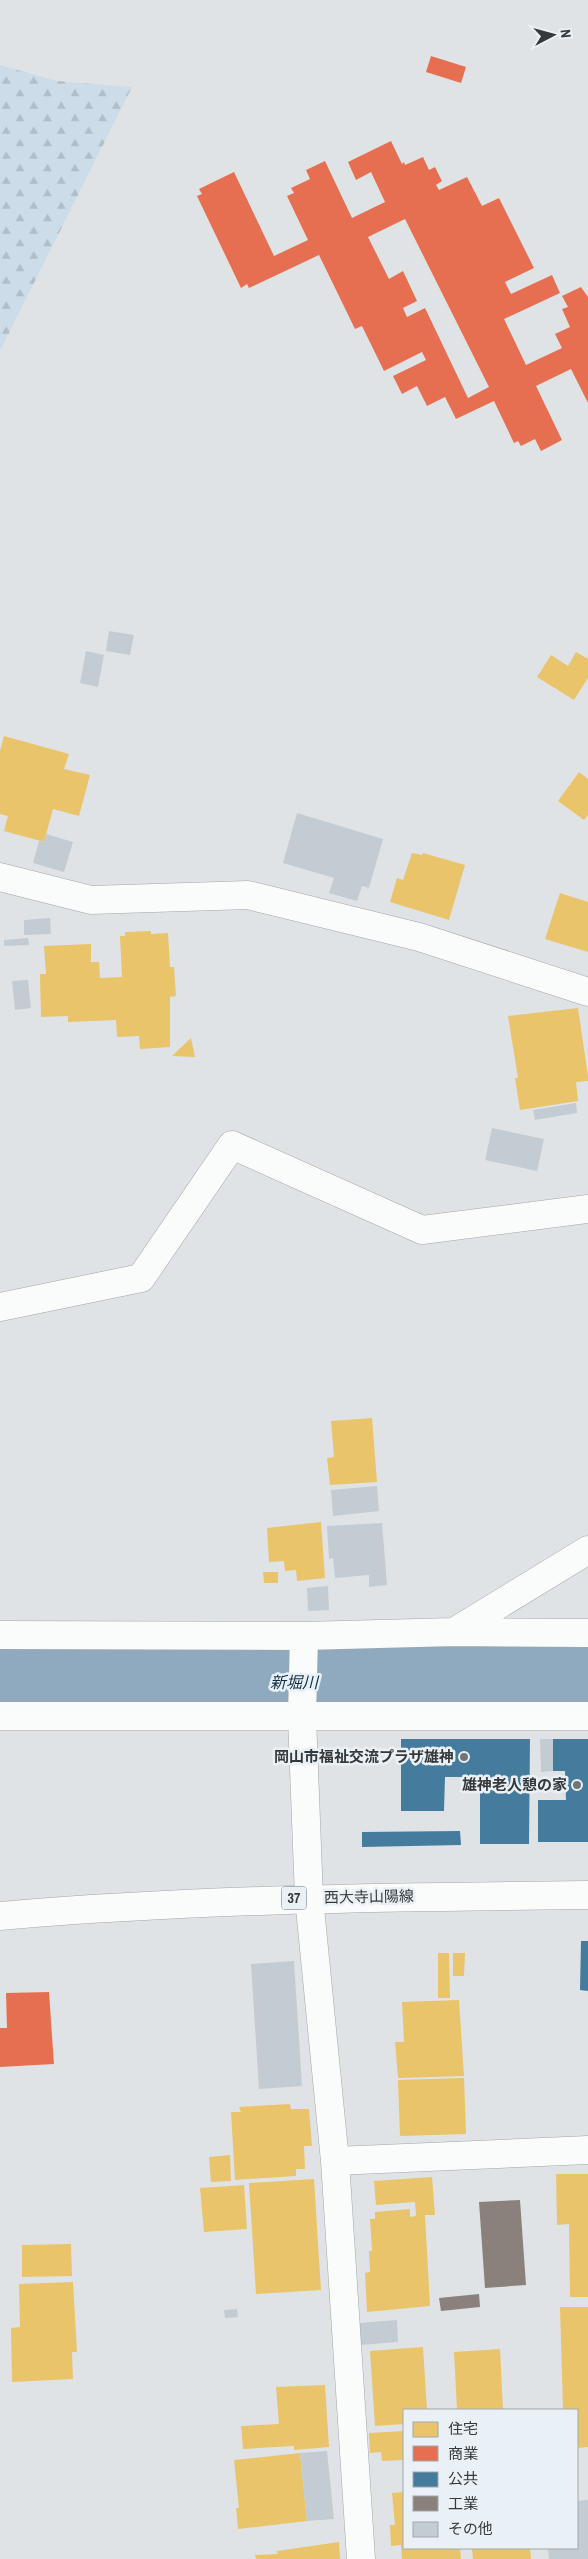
<svg xmlns="http://www.w3.org/2000/svg" width="588" height="2559" font-family="'Archivo Narrow','Noto Sans JP',sans-serif">
<style>
.forest{fill:url(#forest-firs)}
.homes{fill:#e9c46a}
.shops{fill:#e76f51;fill-rule:evenodd}
.public{fill:#457b9d}
.industry{fill:#8a817c}
.lines{fill:none;stroke-linecap:round;stroke-linejoin:round}
.river{stroke:#8faabe;stroke-width:71}
.building{fill:#c3ccd3}
.street-casing{stroke:#a3a5a7;stroke-width:29}
.primary-casing{stroke:#a3a5a7;stroke-width:29}
.street{stroke:#fafbfb;stroke-width:28}
.primary{stroke:#fafbfb;stroke-width:28}
.poi-dot{fill:#727476;stroke:#eaf1f6;stroke-width:2}
.labels{text-anchor:middle;stroke-width:5;stroke-linejoin:round;paint-order:stroke}
.shield{fill:#eaf1f6;stroke:#6c7073;stroke-width:1}
.shield-label{font-size:14px;font-weight:bold;fill:#36393b}
.poi-label{font-size:15px;font-weight:bold;fill:#36393b;stroke:#eaf1f6;text-anchor:end}
.street-label{font-size:15px;fill:#36393b;stroke:#eaf1f6}
.water-label{font-size:16px;font-style:italic;fill:#0e2f43;stroke:#eaf1f6}
</style>
<defs>
<pattern id="forest-firs" width="22" height="20" patternUnits="userSpaceOnUse" patternTransform="scale(1.25)"><rect width="22" height="20" fill="#ccdce8"/><path d="M5 1l3.5 6h-7zM16 11l3.5 6h-7z" fill="#b0bec8"/></pattern>
</defs>
<rect width="100%" height="100%" fill="#e0e3e5"/>
<path class="forest" d="M0 65 57 81 132 87 0 351Z"/>
<path class="homes" d="M576 652 588 659V678L574 700 537 677 551 655 568 666Z
M4 736 69 754 64 769 90 775 79 816 53 809 44 842 4 831 8 816 0 814V751Z
M579 772 588 779V815L584 820 558 801Z
M412 853 422 855 423 853 465 865 449 920 390 902 397 878 403 880Z
M560 893 588 902V952L545 939Z
M151 931V934L168 933 170 967H174L176 996 170 997V1047L140 1049 139 1036 117 1037 116 1020 68 1022V1016L41 1017 40 974H46L44 946 91 944V962H99L100 978 122 977 120 936H125V932Z
M578 1008 588 1076V1081L576 1082 578 1101 520 1110 515 1078H518L508 1016Z
M191 1038 195 1057 172 1056Z
M372 1418 377 1482 330 1485 327 1458 334 1457 331 1421Z
M321 1522 325 1578 297 1581 296 1570 285 1571 284 1561 269 1562 267 1528Z
M263 1572H278V1583H264Z
M438 1953H449L450 1998H438Z
M453 1953H465L464 1976H453Z
M459 2000 464 2076 398 2078 395 2042H404L402 2002Z
M464 2078 466 2134 400 2136 398 2080Z
M290 2104 291 2109H309L312 2146H304L305 2169H296V2176L235 2180 231 2112H241L239 2107Z
M230 2155 231 2181 211 2182 209 2157Z
M556 2174H588V2297H570L569 2224 557 2225Z
M432 2177 435 2215H425L430 2306 367 2312 365 2273 370 2272 369 2251H372L370 2219H375V2212L410 2209V2217L416 2216 415 2202 376 2205 374 2181Z
M314 2179 321 2290 256 2294 249 2183Z
M244 2185 247 2229 204 2232 200 2188Z
M71 2244 72 2276 22 2277V2245Z
M73 2282 77 2352H72L73 2379 12 2382 11 2328 20 2327 19 2284Z
M560 2307H588V2447L577 2448V2410H563Z
M423 2347 427 2410H404V2424L375 2426 370 2351Z
M500 2349 503 2410H457L454 2352Z
M325 2385 329 2447 294 2450V2446L243 2449 241 2426 279 2424 276 2387Z
M404 2431V2460L382 2461 381 2452 370 2453 369 2433Z
M300 2453 307 2521 238 2529 236 2508H239L234 2460Z
M404 2492V2548H460L461 2559H402L401 2545 391 2546 390 2525H395L392 2493Z
M339 2542 340 2559H256L255 2555 278 2554 277 2551Z
M483 2548H530L531 2559H473L472 2549Z"/>
<path class="shops" d="M431 56 466 67 461 83 426 72Z
M391 141 402 164 404 162 405 165 423 157 429 170 435 167 442 181 436 185 439 190 467 177 482 206 499 198 534 268 505 282 511 294 552 275 560 293 504 319 526 365 562 348 555 334 570 327 562 309 568 307 562 296 581 287 588 297V403L571 369 536 386 562 440 541 451 535 439 521 446 518 441 514 443 494 401 456 419 445 397 427 406 417 386 402 394 393 376 426 360 422 352 384 371 362 326 355 329 319 255 249 288 247 284 241 288 197 196 202 194 199 189 234 172 274 256 308 240 287 196 294 193 291 188 310 179 306 170 325 161 352 218 385 202 371 172 356 180 348 162ZM405 219 489 387 468 398 425 308 407 317 403 308 417 301 403 271 389 279 368 237Z
M49 1992 54 2064 0 2067V2028H7L6 1993Z"/>
<path class="public" d="M401 1739H530L529 1844H480V1777H445L444 1811H401Z
M553 1739H588V1842H538V1800H566L565 1771H553Z
M460 1831 461 1845 362 1847V1832Z
M581 1941H588V1991L580 1990Z"/>
<path class="industry" d="M520 2200 526 2285 485 2288 479 2202Z
M479 2294 480 2307 441 2311 439 2298Z"/>
<g class="lines">
<path class="river" d="M0 1682 588 1681"/>
</g>
<path class="building" d="M109 631 134 635 130 655 106 651Z
M86 651 104 655 98 687 80 683Z
M297 813 383 839 369 888 362 886 357 901 329 893 334 878 283 863Z
M46 834 73 842 64 872 33 863 39 841 44 842Z
M50 918 51 934 24 935V920Z
M28 938 29 945 4 946V940Z
M28 980 31 1008 15 1010 12 981Z
M576 1103 577 1113 535 1120 533 1110Z
M492 1128 544 1139 537 1171 485 1160Z
M377 1486 379 1511 333 1516 331 1490Z
M382 1523 387 1585 369 1587V1575L335 1578 333 1558 329 1559 327 1526Z
M328 1586 329 1610 308 1611 307 1588Z
M540 1739H553V1771L541 1772Z
M294 1961 302 2086 259 2089 251 1964Z
M237 2309 238 2317 225 2318 224 2310Z
M397 2320 398 2342 360 2345 359 2323Z
M327 2451 334 2519 307 2521 300 2453Z
M588 2500V2559H549L548 2548H577V2501Z"/>
<g class="lines">
<defs>
<path id="street" d="M0 877 91 900 248 895 419 937 588 992
M0 1307 141 1278 232 1145 422 1230 588 1209
M454 1632 588 1550
M0 1635 304 1636 454 1632 588 1633
M304 1636 302 1717 309 1898 335 2161 361 2559
M0 1716H588
M335 2161 588 2150"/>
<path id="primary" d="M0 1916C196 1899 392 1897 588 1895"/>
</defs>
<use href="#street" class="street-casing"/>
<use href="#primary" class="primary-casing"/>
<use href="#street" class="street"/>
<use href="#primary" class="primary"/>
</g>
<g class="poi-dot">
<circle cx="464" cy="1757" r="5"/>
<circle cx="577" cy="1785" r="5"/>
</g>
<g class="labels">
<rect class="shield" x="281.5" y="1886.5" width="25" height="23" rx="4"/>
<g class="shield-label">
<text x="294" y="1903">37</text>
</g>
<g class="poi-label">
<text x="454" y="1762">岡山市福祉交流プラザ雄神</text>
<text x="567" y="1790">雄神老人憩の家</text>
</g>
<g class="street-label">
<text transform="translate(369 1897) rotate(-1)" y="5">西大寺山陽線</text>
</g>
<g class="water-label">
<text x="294" y="1688">新堀川</text>
</g>
</g>
<rect x="403" y="2409" width="175" height="140" fill="#eaf1f6" stroke="#a2a7ab"/>
<rect x="413" y="2422" width="25" height="15" fill="#e9c46a" stroke="#a2a7ab"/>
<text x="448" y="2434" font-size="15" fill="#36393b">住宅</text>
<rect x="413" y="2446" width="25" height="15" fill="#e76f51" stroke="#a2a7ab"/>
<text x="448" y="2459" font-size="15" fill="#36393b">商業</text>
<rect x="413" y="2472" width="25" height="15" fill="#457b9d" stroke="#a2a7ab"/>
<text x="448" y="2484" font-size="15" fill="#36393b">公共</text>
<rect x="413" y="2496" width="25" height="15" fill="#8a817c" stroke="#a2a7ab"/>
<text x="448" y="2509" font-size="15" fill="#36393b">工業</text>
<rect x="413" y="2522" width="25" height="15" fill="#c3ccd3" stroke="#a2a7ab"/>
<text x="448" y="2534" font-size="15" fill="#36393b">その他</text>
<g transform="translate(553 35) rotate(84)" stroke="#eaf1f6" stroke-width="4" paint-order="stroke">
<path d="M0-4L9 19L0 12L-9 19Z" fill="#36393b"/>
<text y="-8" font-size="14" font-weight="bold" text-anchor="middle" fill="#36393b">N</text>
</g>
</svg>
